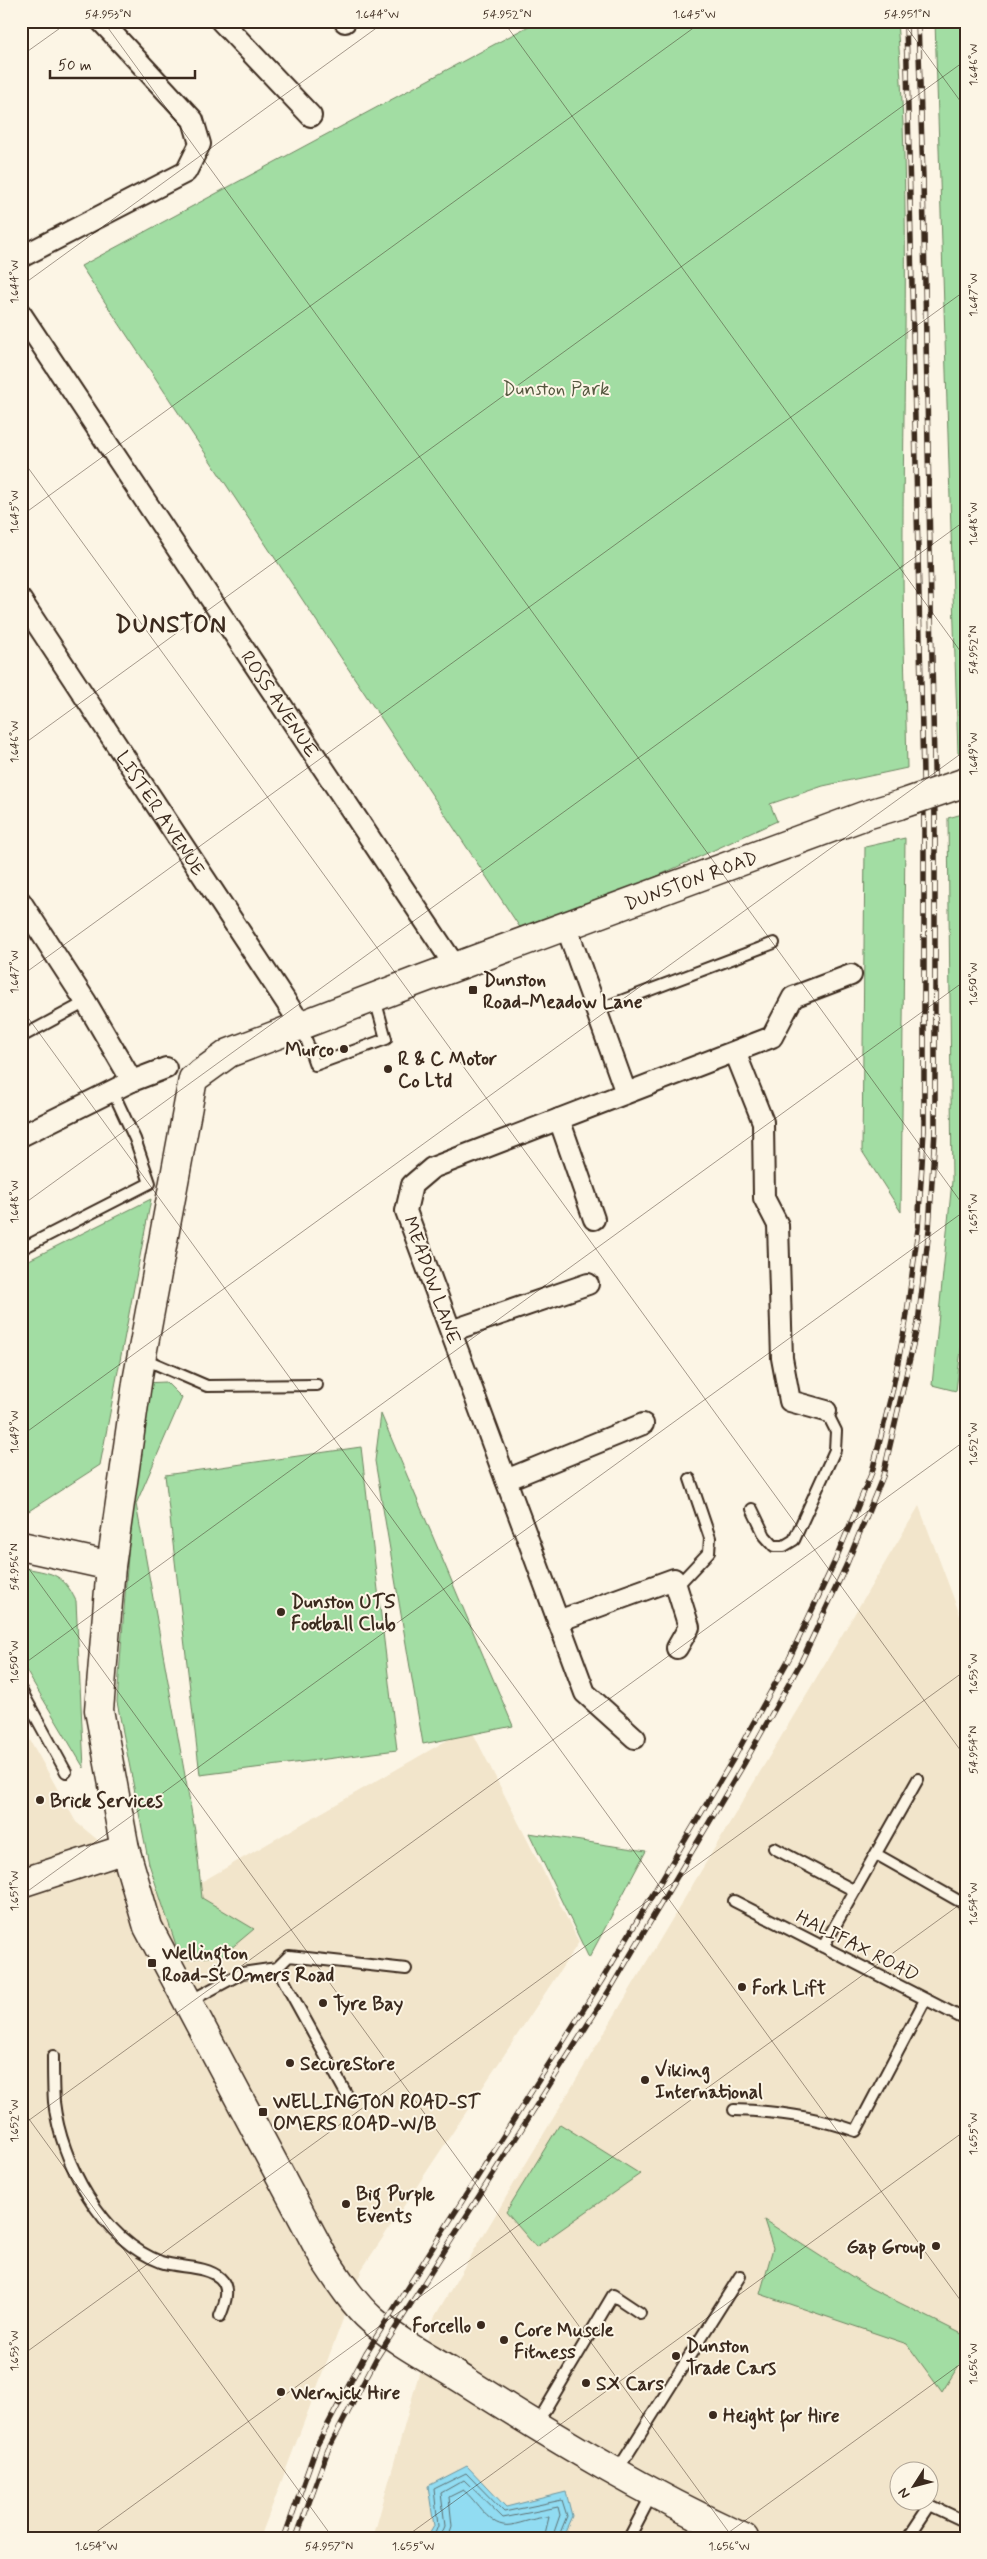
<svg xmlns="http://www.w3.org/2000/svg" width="987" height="2559" font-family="Mynerve,sans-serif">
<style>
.built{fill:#f2e5cb;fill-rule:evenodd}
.green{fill:#a2dda3;stroke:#6e8460}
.water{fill:#91dcf2;stroke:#6f959d}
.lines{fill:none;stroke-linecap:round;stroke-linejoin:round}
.shore{stroke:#5d7173;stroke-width:1}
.lane-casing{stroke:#3b2a1e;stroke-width:14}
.street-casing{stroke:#3b2a1e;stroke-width:24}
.secondary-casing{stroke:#3b2a1e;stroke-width:31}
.lane{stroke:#fcf5e5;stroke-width:10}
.street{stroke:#fcf5e5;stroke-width:20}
.secondary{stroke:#fcf5e5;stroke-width:28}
.rail-casing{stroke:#3b2a1e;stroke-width:5.5}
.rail{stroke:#fcf5e5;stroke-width:4;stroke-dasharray:11;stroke-linecap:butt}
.secondary-bridge-casing{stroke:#3b2a1e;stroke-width:31;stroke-linecap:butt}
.secondary-bridge{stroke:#fcf5e5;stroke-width:28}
.ticks{fill:none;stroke:#3b2a1e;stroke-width:1;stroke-opacity:0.45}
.poi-dot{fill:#3b2a1e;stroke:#fcf5e5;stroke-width:2}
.labels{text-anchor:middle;stroke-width:4;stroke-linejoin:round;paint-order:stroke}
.park-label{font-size:19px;fill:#55573f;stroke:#fcf5e5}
.street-label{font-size:19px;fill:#3b2a1e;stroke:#fcf5e5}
.poi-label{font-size:19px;font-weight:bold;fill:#3b2a1e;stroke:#fcf5e5;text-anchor:start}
.district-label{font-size:24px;font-weight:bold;letter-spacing:1px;fill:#3b2a1e;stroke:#fcf5e5}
.neatline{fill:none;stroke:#3b2a1e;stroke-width:2}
.ticks-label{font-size:12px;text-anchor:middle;fill:#3b2a1e}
</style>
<rect width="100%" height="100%" fill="#fcf5e5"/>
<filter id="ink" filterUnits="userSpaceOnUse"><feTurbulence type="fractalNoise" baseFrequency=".02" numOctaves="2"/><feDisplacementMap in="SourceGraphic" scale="10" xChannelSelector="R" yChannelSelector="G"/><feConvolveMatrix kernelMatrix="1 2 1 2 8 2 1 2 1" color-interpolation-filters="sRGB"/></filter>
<g filter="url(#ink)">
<path class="built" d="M919 1506 966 1631V2538H373L435 2316ZM900 2472H930V2502H900Z
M21 1724 76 1822 170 1900 470 1727 579 1942 362 2269 260 2538H21Z"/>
<path class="green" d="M538 21H897C912 206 902 391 903 576 903 640 906 704 907 768L823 786 770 804 777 821 575 914 525 935 81 266Z
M935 21H966V749L958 753Z
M966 813V1310L956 1391 932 1385 952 1181 948 818Z
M905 838 901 1212 862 1151 865 847Z
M151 1199 100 1465 21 1516V1264Z
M166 1382 182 1398 136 1504 195 1831 202 1898 254 1929 223 1955 181 1960 149 1864 117 1702 128 1556 126 1503 143 1383Z
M381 1414 513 1726 423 1744 375 1461Z
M361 1447 397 1750 200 1775 165 1475Z
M21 1567C51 1574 62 1571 76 1601L84 1768 21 1662Z
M529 1833 646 1851 589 1958Z
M560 2124 640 2174 536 2247 506 2212Z
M764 2220 870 2288 966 2336V2354L942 2392 907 2344 760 2294 773 2248Z"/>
<path class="water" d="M467 2466 506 2507 566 2492 572 2516 562 2538H427L434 2526 428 2486Z"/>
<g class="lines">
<path class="shore" d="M433 2538 438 2526 434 2489 466 2473 504 2512 562 2500 567 2516 558 2538
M440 2538 445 2526 441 2493 464 2480 503 2518 558 2507 560 2515 552 2538
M448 2538 452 2526 449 2497 463 2490C477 2500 489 2529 511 2525 523 2523 536 2517 549 2517L544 2538"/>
<defs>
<path id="lane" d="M597 1010 774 943
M302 1027 315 1065 386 1039 375 999
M21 1037 86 1002
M21 1249 150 1183 135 1139 113 1092
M142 1358 207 1386 317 1385
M752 1509 765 1536 774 1546H784L794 1540 835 1450 836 1431 826 1411
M677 1586 709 1552 710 1538 690 1479
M21 1690 66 1772
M774 1848 855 1891
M876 1854 966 1905
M734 1901 966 2020
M823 1947 918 1779
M277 1968 348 2097
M188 2002 242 1973 277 1968 289 1956 406 1969
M53 2056C53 2071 53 2087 54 2102 61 2162 102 2240 161 2262 179 2268 205 2265 220 2278 231 2288 225 2304 220 2316
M734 2110C776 2111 816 2117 856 2131L925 2000
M536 2425 613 2295 640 2313
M617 2471 740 2276
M629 2538 653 2492
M908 2538 930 2505 966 2522"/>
<g id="street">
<path d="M221 21 311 116"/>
<path d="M345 21V22"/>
<path d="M21 257 186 172 200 144 193 120 101 21"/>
<path id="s1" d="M21 314 455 966"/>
<path id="s2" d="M21 600 302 1026"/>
<path d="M21 902 86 1002 132 1081"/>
<path d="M566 926 626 1093"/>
<path d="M735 1052 763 1122 764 1198 778 1225 782 1358 790 1401 826 1411"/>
<path d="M559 1119 594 1219"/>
<path d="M21 1136 132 1081 166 1068"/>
<path d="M451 1331 588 1284"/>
<path d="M506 1480 643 1424"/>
<path d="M558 1621 674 1579 689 1627 677 1648"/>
<path d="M635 1738 585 1693 406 1211 412 1185 432 1168 772 1037 793 997 851 975"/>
</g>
<g id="secondary">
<path d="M21 1546 111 1566"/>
<path d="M21 1883 125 1849"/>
<path id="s3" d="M744 2538C648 2494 558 2440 470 2384 438 2363 401 2345 372 2320 353 2303 339 2281 325 2260L148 1927 125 1849 99 1710 111 1566 138 1376 193 1079 229 1053 417 981 866 815 899 805"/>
</g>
</defs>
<use href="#lane" class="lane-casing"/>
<use href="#street" class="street-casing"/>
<use href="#secondary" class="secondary-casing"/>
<use href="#lane" class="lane"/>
<use href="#street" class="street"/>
<use href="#secondary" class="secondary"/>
<defs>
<path id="rail" d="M284 2538 317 2445 366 2353 602 1980 735 1756 790 1657 835 1561 872 1472 892 1392 906 1321 918 1229 924 1131V819L906 21
M296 2538 328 2450 376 2359 612 1986 745 1762 801 1662 846 1566 883 1476 918 1323 929 1230 935 1131V819L923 178 918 21"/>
</defs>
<use href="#rail" class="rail-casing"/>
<use href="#rail" class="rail"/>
<defs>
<path id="secondary-bridge" d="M899 805 966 782"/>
</defs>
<use href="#secondary-bridge" class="secondary-bridge-casing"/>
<use href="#secondary-bridge" class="secondary-bridge"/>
</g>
</g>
<path class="ticks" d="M103 21 966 1209M503 21 966 659M902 21 966 109M21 56 70 21M21 286 386 21M21 458 966 1758M21 516 703 21M21 746 966 60M21 976 966 290M21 1008 966 2308M21 1206 966 520M21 1436 966 750M21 1558 733 2538M21 1666 966 980M21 1896 966 1210M21 2108 333 2538M21 2126 966 1440M21 2356 966 1670M88 2538 966 1900M404 2538 966 2130M721 2538 966 2360"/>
<g class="poi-dot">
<rect x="468" y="985" width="10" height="10" rx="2.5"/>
<circle cx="344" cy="1049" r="5"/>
<circle cx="388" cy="1069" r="5"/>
<circle cx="281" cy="1612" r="5"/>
<circle cx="40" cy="1800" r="5"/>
<rect x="147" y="1958" width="10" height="10" rx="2.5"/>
<circle cx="742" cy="1987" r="5"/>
<circle cx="323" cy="2003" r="5"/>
<circle cx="290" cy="2063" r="5"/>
<circle cx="645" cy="2080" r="5"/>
<rect x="258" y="2107" width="10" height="10" rx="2.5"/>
<circle cx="346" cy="2204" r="5"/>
<circle cx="936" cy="2246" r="5"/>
<circle cx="481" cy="2325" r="5"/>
<circle cx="504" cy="2340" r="5"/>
<circle cx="676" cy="2356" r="5"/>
<circle cx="586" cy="2383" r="5"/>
<circle cx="281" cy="2392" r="5"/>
<circle cx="713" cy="2415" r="5"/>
</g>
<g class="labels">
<g class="park-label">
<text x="556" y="395">Dunston Park</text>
</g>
<g class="street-label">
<text dy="7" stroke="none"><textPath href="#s1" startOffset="468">ROSS AVENUE</textPath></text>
<text dy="7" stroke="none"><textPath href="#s2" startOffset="255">LISTER AVENUE</textPath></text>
<text dy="7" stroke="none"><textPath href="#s3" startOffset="2284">DUNSTON ROAD</textPath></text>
<text transform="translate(433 1280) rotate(70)" y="7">MEADOW LANE</text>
<text transform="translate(858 1945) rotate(27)" y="7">HALIFAX ROAD</text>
</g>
<g class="poi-label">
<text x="483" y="986">Dunston<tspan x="483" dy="22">Road-Meadow Lane</tspan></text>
<text x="334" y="1056" text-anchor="end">Murco</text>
<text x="398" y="1065">R &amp; C Motor<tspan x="398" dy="22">Co Ltd</tspan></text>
<text x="291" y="1608">Dunston UTS<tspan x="291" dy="22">Football Club</tspan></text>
<text x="50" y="1807">Brick Services</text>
<text x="162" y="1959">Wellington<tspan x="162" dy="22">Road-St Omers Road</tspan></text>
<text x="752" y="1994">Fork Lift</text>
<text x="333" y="2010">Tyre Bay</text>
<text x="300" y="2070">SecureStore</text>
<text x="655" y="2076">Viking<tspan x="655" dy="22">International</tspan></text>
<text x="273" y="2108">WELLINGTON ROAD-ST<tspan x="273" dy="22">OMERS ROAD-W/B</tspan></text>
<text x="356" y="2200">Big Purple<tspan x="356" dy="22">Events</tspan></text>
<text x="926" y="2253" text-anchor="end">Gap Group</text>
<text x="471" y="2332" text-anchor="end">Forcello</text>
<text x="514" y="2336">Core Muscle<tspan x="514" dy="22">Fitness</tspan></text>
<text x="686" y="2352">Dunston<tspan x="686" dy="22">Trade Cars</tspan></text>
<text x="596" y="2390">SX Cars</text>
<text x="291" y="2399">Wernick Hire</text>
<text x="723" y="2422">Height for Hire</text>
</g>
<g class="district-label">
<text x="171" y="632">DUNSTON</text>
</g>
</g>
<rect width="987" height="2559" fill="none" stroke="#fcf5e5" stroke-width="55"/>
<g transform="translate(914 2486) rotate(234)"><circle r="24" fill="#fcf5e5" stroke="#afa495"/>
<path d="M0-4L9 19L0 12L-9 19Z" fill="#3b2a1e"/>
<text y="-8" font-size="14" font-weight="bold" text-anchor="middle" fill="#3b2a1e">N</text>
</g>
<path d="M50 70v8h145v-8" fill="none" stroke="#3b2a1e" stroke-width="2.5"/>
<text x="58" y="70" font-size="15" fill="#3b2a1e" stroke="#fcf5e5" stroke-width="4" paint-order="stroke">50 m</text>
<rect x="28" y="28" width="932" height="2504" class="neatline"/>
<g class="ticks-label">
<text x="108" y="18">54.953°N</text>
<text x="377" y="18">1.644°W</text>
<text x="507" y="18">54.952°N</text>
<text x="694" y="18">1.645°W</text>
<text x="907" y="18">54.951°N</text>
<text transform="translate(973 65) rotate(-90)" y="4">1.646°W</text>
<text transform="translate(14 282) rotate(-90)" y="4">1.644°W</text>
<text transform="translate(973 295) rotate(-90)" y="4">1.647°W</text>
<text transform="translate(14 512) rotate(-90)" y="4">1.645°W</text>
<text transform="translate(973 524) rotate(-90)" y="4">1.648°W</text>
<text transform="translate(973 650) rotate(-90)" y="4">54.952°N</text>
<text transform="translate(14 742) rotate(-90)" y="4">1.646°W</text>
<text transform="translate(973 754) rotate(-90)" y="4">1.649°W</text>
<text transform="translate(14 972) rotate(-90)" y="4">1.647°W</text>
<text transform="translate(973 984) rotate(-90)" y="4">1.650°W</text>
<text transform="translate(14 1202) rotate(-90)" y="4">1.648°W</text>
<text transform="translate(973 1214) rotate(-90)" y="4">1.651°W</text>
<text transform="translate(14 1432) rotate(-90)" y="4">1.649°W</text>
<text transform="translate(973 1444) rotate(-90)" y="4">1.652°W</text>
<text transform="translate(14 1567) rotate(-90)" y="4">54.956°N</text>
<text transform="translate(14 1662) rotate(-90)" y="4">1.650°W</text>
<text transform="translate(973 1674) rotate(-90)" y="4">1.653°W</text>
<text transform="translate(973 1750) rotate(-90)" y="4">54.954°N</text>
<text transform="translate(14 1891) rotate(-90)" y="4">1.651°W</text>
<text transform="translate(973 1904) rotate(-90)" y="4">1.654°W</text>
<text transform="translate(14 2121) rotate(-90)" y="4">1.652°W</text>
<text transform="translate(973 2134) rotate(-90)" y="4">1.655°W</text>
<text transform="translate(14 2351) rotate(-90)" y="4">1.653°W</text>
<text transform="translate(973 2364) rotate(-90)" y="4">1.656°W</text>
<text x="96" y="2550">1.654°W</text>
<text x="329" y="2550">54.957°N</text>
<text x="413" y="2550">1.655°W</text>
<text x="729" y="2550">1.656°W</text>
</g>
</svg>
